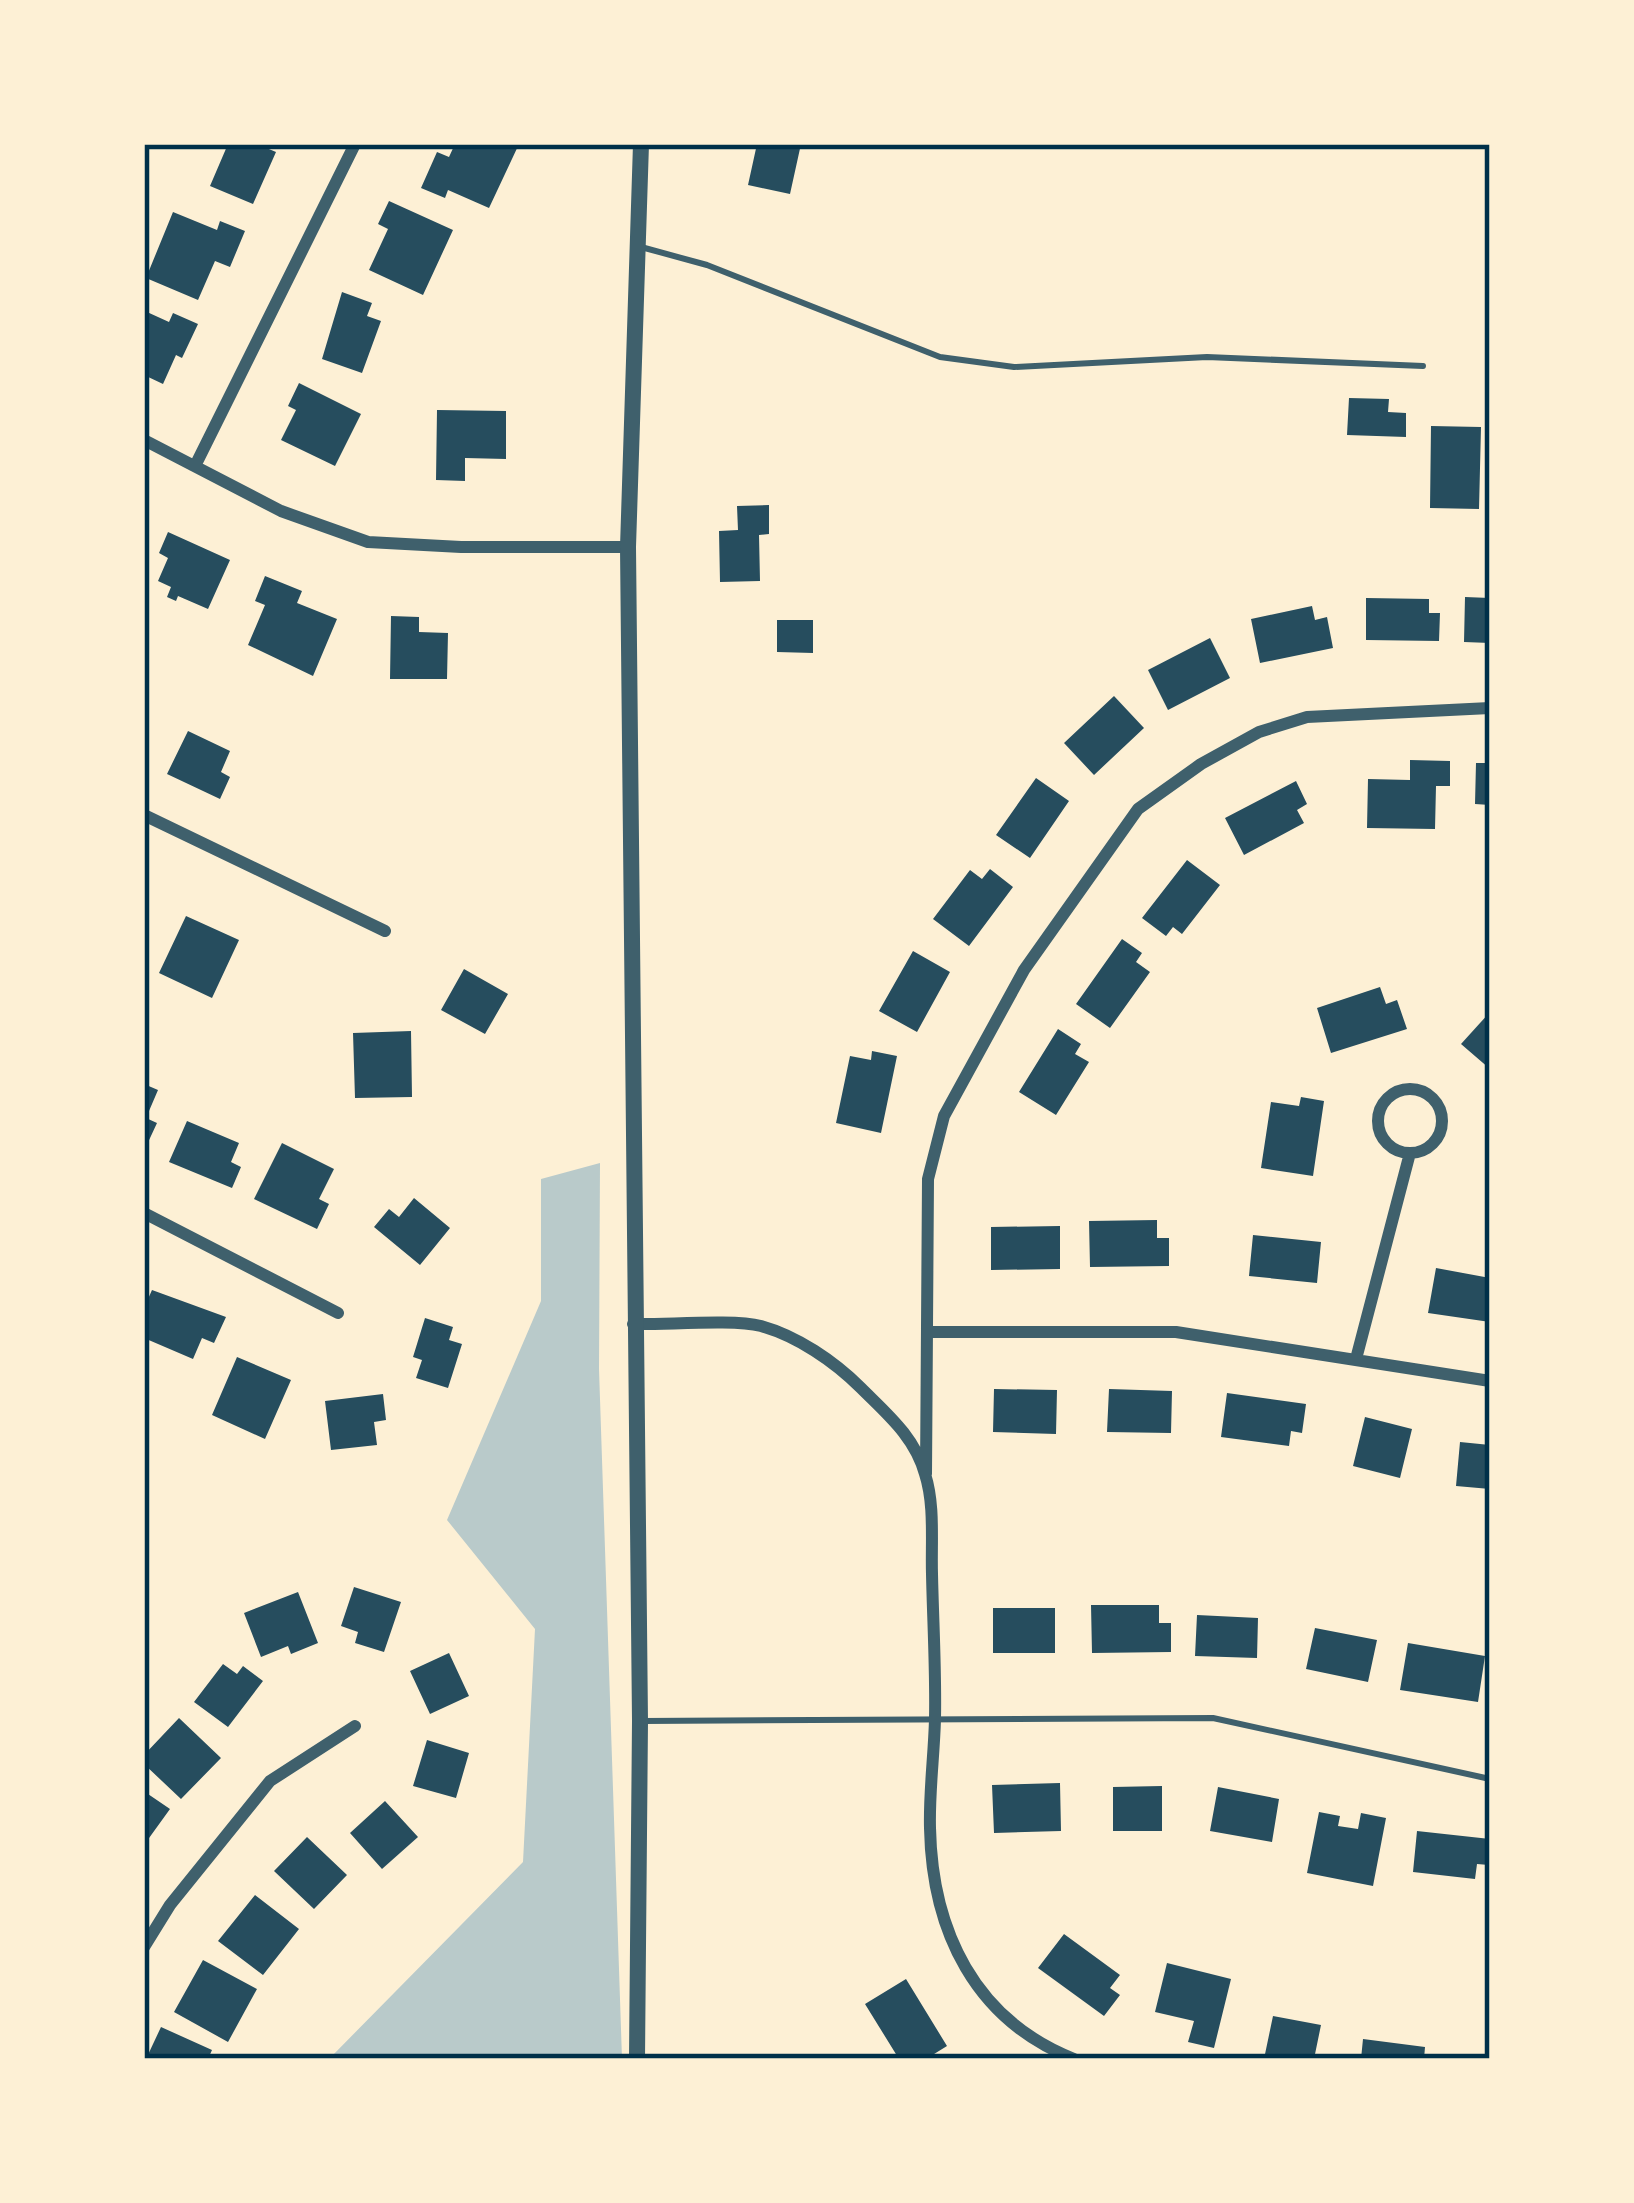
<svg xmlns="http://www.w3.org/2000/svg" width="1634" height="2203" font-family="Barlow,sans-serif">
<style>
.green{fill:#b9caca}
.building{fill:#264d5e}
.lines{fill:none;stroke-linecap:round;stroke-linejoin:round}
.service{stroke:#3f606c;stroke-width:6}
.minor{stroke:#3f606c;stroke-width:12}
.tertiary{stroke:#3f606c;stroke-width:16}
.neatline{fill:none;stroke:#003049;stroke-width:4.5}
</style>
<rect width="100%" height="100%" fill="#fdf0d5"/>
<path class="green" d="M600 1163 599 1369 622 2059H329L523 1862 535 1629 447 1520 541 1301V1179Z"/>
<path class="building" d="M228 144H257L276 152 253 204 210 186Z
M455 144H519L489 208 448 190 445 198 421 188 437 152 449 157Z
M757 144H801L790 194 748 185Z
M389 201 453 230 423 295 369 270 388 229 378 224Z
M173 212 217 230 220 221 245 231 230 267 215 261 198 300 146 278Z
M342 292 372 303 367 316 381 321 362 373 322 359Z
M147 312 169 322 173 313 198 324 182 358 176 355 163 384 144 375Z
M299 383 361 414 335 466 281 440 296 410 288 406Z
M1349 398 1389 399 1388 412 1406 413V437L1347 435Z
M437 410 506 411V459L465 458V481L436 480Z
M1431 426 1481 427 1479 509 1430 508Z
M769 505V534L759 535 760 581 720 582 719 531 738 530 737 506Z
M168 532 230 560 208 609 178 596 176 601 167 597 171 587 158 581 168 558 159 553Z
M265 576 302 591 297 603 337 619 313 676 248 645 265 605 255 601Z
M1465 597 1490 598V643L1464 642Z
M1366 598 1429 599V613H1440L1439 641 1366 640Z
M1312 606 1315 620 1327 617 1333 648 1260 663 1251 619Z
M391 616 419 617V632L448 633 447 679H390Z
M777 620H813V653L777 652Z
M1210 638 1230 678 1168 710 1148 670Z
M1114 696 1144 728 1094 775 1064 743Z
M188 731 230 751 221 772 230 777 220 799 167 774Z
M1410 760 1450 761V786H1436L1435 829 1367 828 1368 779 1410 780Z
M1476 763H1490V805L1475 804Z
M1036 778 1069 801 1030 858 996 835Z
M1296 781 1307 804 1297 810 1304 823 1244 855 1225 818Z
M1187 860 1220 885 1182 934 1173 927 1166 936 1142 918Z
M990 869 1013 887 969 946 933 919 970 870 982 879Z
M186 916 239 940 212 998 159 973Z
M1122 939 1142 953 1136 962 1150 972 1110 1028 1076 1004Z
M913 951 950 972 917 1032 879 1011Z
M464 969 508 994 485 1034 441 1010Z
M1380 987 1386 1004 1397 1000 1407 1029 1331 1053 1317 1008Z
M1490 1012V1069L1461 1044Z
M1058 1029 1081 1044 1075 1054 1089 1062 1056 1115 1019 1092Z
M411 1031 412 1097 355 1098 353 1033Z
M872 1051 897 1056 881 1133 836 1123 850 1056 871 1060Z
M144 1084 158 1090 146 1118 157 1123 144 1151Z
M1301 1097 1324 1101 1313 1176 1261 1168 1271 1102 1299 1106Z
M187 1121 239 1143 231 1162 241 1167 232 1188 169 1162Z
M282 1143 334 1169 319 1199 329 1204 317 1229 254 1199Z
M414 1198 450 1228 420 1265 374 1227 389 1209 399 1217Z
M1157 1220V1238H1169V1266L1090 1267 1089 1221Z
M1060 1226V1269L991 1270V1227Z
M1253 1235 1321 1242 1317 1283 1249 1276Z
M1436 1268 1490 1278V1322L1428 1313Z
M152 1290 226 1317 214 1343 202 1338 193 1359 144 1338V1308Z
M425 1318 453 1327 449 1340 462 1344 448 1388 416 1378 422 1360 413 1357Z
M237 1357 291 1380 265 1439 212 1415Z
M994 1389 1057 1390 1056 1434 993 1432Z
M1109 1389 1172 1391 1171 1433 1107 1432Z
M1227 1393 1306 1404 1302 1433 1291 1431 1289 1446 1221 1437Z
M383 1394 386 1420 374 1422 377 1445 331 1450 325 1401Z
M1365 1417 1412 1429 1400 1478 1353 1466Z
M1460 1442 1490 1445V1489L1456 1486Z
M354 1587 401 1602 384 1652 355 1643 358 1632 341 1626Z
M298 1592 318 1643 291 1654 288 1646 261 1657 244 1613Z
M1091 1605H1159V1623H1171V1652L1092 1653Z
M993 1608H1055V1653H993Z
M1197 1615 1258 1618 1257 1658 1195 1656Z
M1315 1628 1377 1640 1368 1682 1306 1669Z
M1408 1643 1485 1656 1478 1702 1400 1690Z
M449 1653 469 1696 430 1714 410 1671Z
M223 1664 237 1674 243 1666 263 1681 228 1727 194 1702Z
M179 1718 221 1758 181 1799 144 1764V1755Z
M427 1740 469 1753 456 1798 413 1786Z
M1060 1783 1061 1831 994 1833 992 1785Z
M1162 1786V1831H1113V1787Z
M1218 1787 1279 1799 1272 1842 1210 1831Z
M148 1794 170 1809 144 1845V1799Z
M385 1801 418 1837 382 1869 350 1833Z
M1319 1812 1340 1816 1338 1826 1358 1829 1361 1813 1386 1818 1373 1886 1307 1873Z
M1417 1831 1490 1839 1489 1865 1477 1864 1475 1879 1413 1872Z
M307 1837 347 1875 314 1909 274 1871Z
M255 1895 299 1929 263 1975 218 1941Z
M1064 1934 1120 1975 1110 1988 1120 1995 1104 2016 1038 1968Z
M203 1960 257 1989 228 2042 174 2012Z
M1167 1963 1231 1979 1214 2048 1188 2042 1194 2021 1155 2012Z
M906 1979 947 2046 926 2059H899L865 2004Z
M1273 2016 1321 2025 1314 2059H1264Z
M161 2027 212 2050 208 2059H146Z
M1363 2039 1425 2047 1424 2059H1361Z"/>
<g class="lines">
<path class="service" d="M641 247 707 265 940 357 1014 367 1207 357 1423 366
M643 1721 1213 1718 1490 1779"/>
<path class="minor" d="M144 440 281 511 368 542 461 547H628
M195 466 355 144
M144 815 385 931
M1378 1121a32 32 0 1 1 64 0a32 32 0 1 1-64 0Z
M144 1213 338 1313
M633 1324C665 1325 733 1319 761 1326 797 1336 834 1361 861 1388 887 1414 915 1437 925 1474 935 1505 931 1542 932 1574 933 1622 936 1671 935 1719 934 1756 929 1792 930 1828 932 1931 975 2020 1074 2059
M927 1332H1176L1490 1381
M1356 1359 1410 1153
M926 1474 928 1179 944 1116 1024 970 1138 809 1201 764 1259 732 1307 717 1490 708
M144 1947 170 1905 270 1781 355 1726"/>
<path class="tertiary" d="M637 2059 640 1721 628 547 641 144"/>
</g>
<rect width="1634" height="2203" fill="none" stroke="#fdf0d5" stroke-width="294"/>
<rect x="147" y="147" width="1340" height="1909" class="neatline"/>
</svg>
